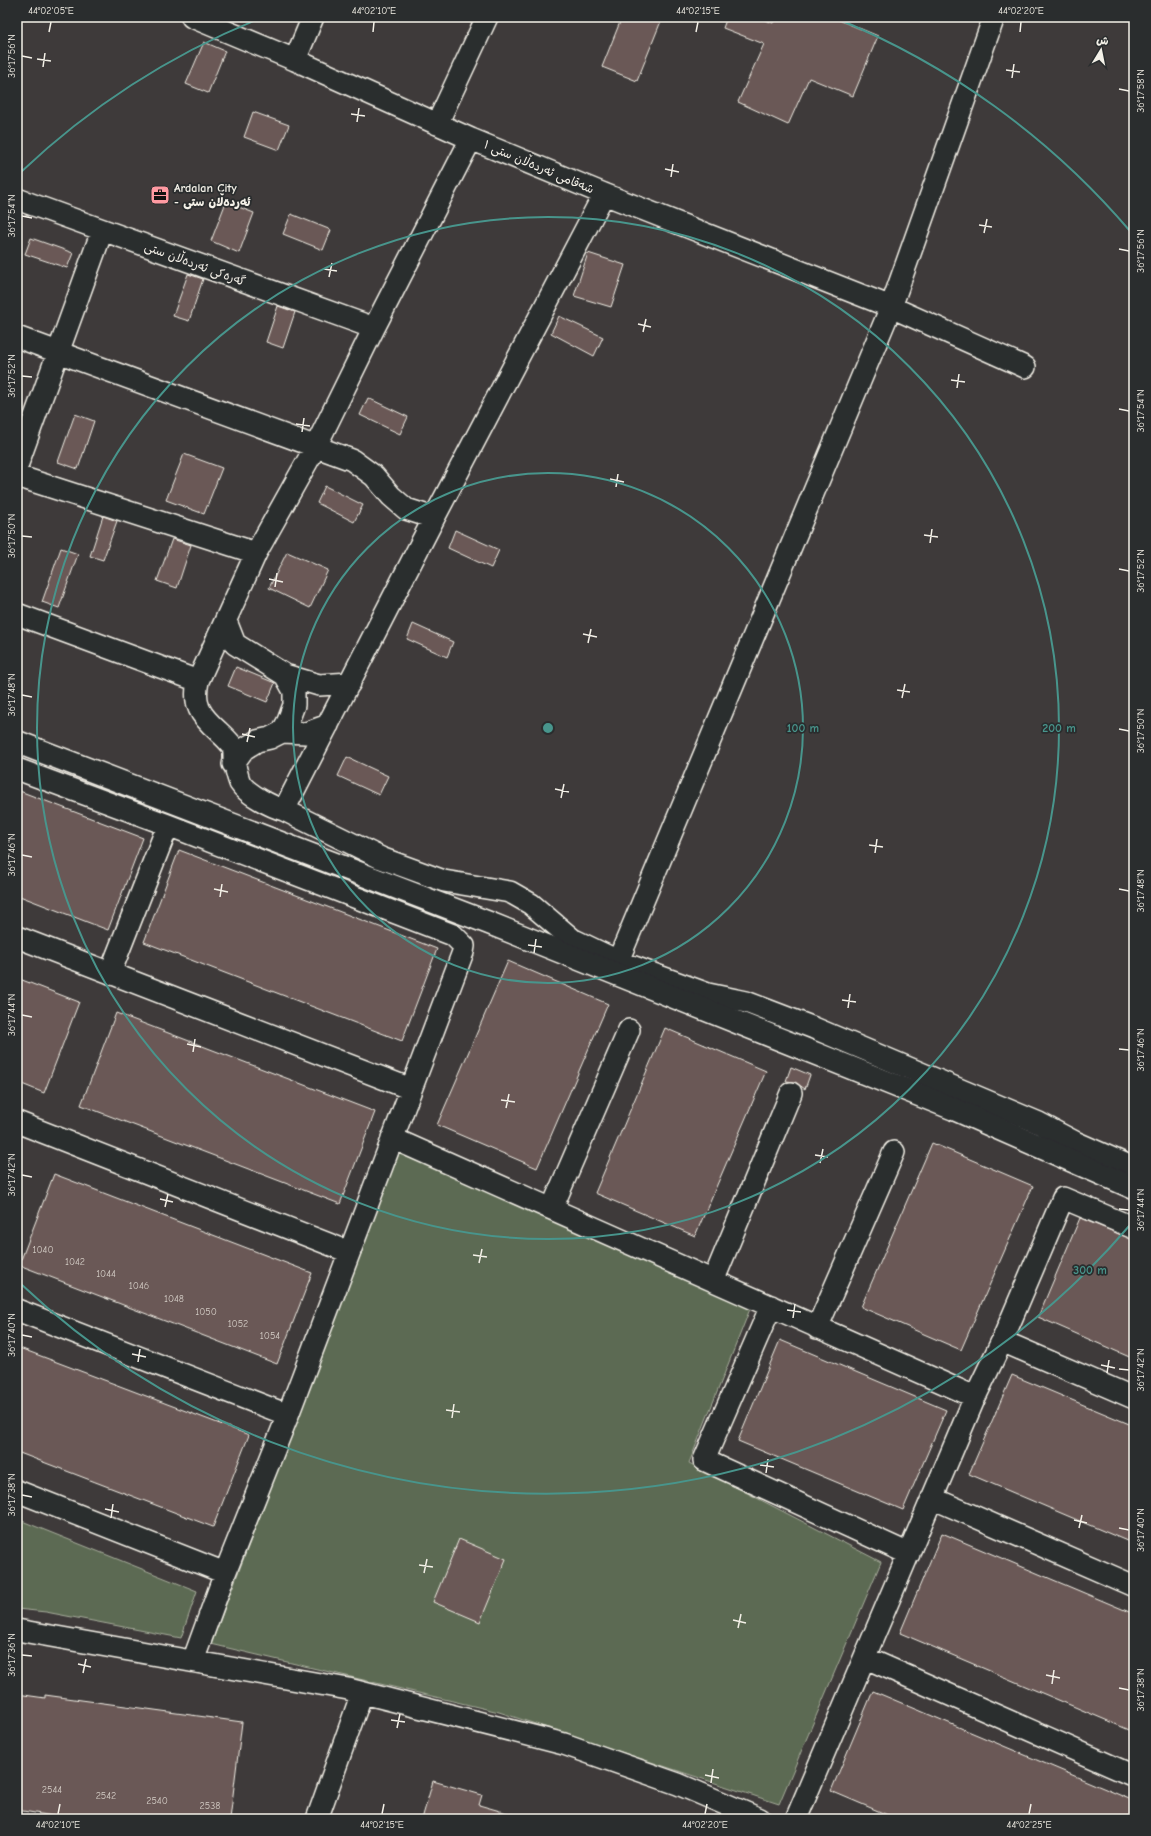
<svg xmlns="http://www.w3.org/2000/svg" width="1151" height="1836" font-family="'Comic Neue','Playpen Sans Arabic',sans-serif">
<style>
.green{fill:#5c6a52;stroke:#a8ae9d}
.building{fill:#6b5956;stroke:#f4f1e8}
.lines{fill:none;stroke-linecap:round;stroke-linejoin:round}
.street-casing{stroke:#f4f1e8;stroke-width:24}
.secondary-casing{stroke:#f4f1e8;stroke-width:25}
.street{stroke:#2a2d2e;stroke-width:21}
.secondary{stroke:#2a2d2e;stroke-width:22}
.ticks{fill:none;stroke:#f4f1e8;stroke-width:1.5}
.ring{fill:none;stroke:#48958c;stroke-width:2}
.labels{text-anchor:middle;stroke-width:3.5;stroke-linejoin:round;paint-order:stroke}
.number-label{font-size:10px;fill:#d2cbc4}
.street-label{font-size:12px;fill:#f4f1e8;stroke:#2a2d2e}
.poi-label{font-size:12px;font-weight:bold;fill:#f4f1e8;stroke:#2a2d2e;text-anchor:start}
.centre{fill:#48958c;stroke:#2a2d2e;stroke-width:2}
.ring-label{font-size:12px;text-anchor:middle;font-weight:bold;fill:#48958c;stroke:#2a2d2e;stroke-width:3.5;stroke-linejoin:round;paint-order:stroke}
.neatline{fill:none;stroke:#f4f1e8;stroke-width:1.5}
.ticks-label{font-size:10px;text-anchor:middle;fill:#f4f1e8}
</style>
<rect width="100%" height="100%" fill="#3e3a3a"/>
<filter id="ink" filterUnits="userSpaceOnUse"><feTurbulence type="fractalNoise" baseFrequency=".025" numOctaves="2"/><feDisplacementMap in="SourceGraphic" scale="8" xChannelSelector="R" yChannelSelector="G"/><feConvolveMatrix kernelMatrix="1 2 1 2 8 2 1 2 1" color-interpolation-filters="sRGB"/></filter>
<g filter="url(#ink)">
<path class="green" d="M400 1149 750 1309 689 1463 881 1562 779 1804 499 1712 211 1644Z
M17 1519 197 1591 181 1638 46 1612 17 1609Z"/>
<path class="building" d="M622 17H651L661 21 637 81 602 67Z
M727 17H758L773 23 776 17H832L878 36 853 96 809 78 788 125 738 102 764 44 723 28Z
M204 42 225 51 208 93 186 84Z
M253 112 289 125 279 150 244 137Z
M226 202 254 213 239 253 211 241Z
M291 214 331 230 323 250 283 234Z
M31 238 73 253 67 268 25 254Z
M588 253 625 265 611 307 574 296Z
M188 274 203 279 189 321 173 316Z
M278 306 295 312 283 348 266 342Z
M559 316 603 337 594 356 551 333Z
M368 398 408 417 400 434 360 415Z
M75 414 94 421 78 469 58 462Z
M184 454 222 468 204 514 166 500Z
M325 486 363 505 354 522 317 503Z
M103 516 117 521 103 560 90 556Z
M455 530 499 550 491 568 448 548Z
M172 539 191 545 177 588 157 581Z
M61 548 78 554 59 608 42 602Z
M287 552 328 570 310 608 269 588Z
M413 624 453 642 447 657 407 639Z
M236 667 275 683 267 702 228 686Z
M347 757 388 776 379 795 338 776Z
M17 790 143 838 108 930 17 895Z
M179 850 437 949 402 1041 144 942Z
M508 961 608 1004 537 1168 437 1125Z
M17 978 79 1002 44 1093 17 1082Z
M116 1013 375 1112 340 1204 81 1105Z
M665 1028 766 1071 695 1236 595 1193Z
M791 1067 810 1075 805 1089 795 1082 786 1081Z
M932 1143 1033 1186 961 1350 861 1307Z
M54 1174 312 1273 277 1364 19 1265Z
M1080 1218 1134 1240V1359L1038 1317Z
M780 1340 946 1410 903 1510 738 1441Z
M17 1347 249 1435 213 1527 17 1452Z
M1012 1375 1134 1426V1544L969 1474Z
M942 1533 1134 1614V1732L900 1633Z
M459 1539 506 1559 480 1622 433 1602Z
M873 1691 1134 1801V1819H897L831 1791Z
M17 1694 45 1698V1695L242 1722 230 1819H71L17 1810Z
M433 1781 482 1795 479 1805 514 1815 513 1819H422Z"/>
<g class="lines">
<defs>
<path id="street" d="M192 17 295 60 471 139 604 194 891 307 1025 367
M295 60 313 17
M437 124 487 17
M471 139 374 328 316 446 256 553 198 681C193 705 200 715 218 731 223 736 229 741 233 747 235 752 233 759 235 765 236 770 238 778 240 783 247 794 272 807 284 810L381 858 444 881 510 892 531 904 572 939 618 961 708 994 746 1002 814 1028 1039 1123 1075 1142 1134 1168
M17 199 374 328
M17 337 352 460 374 476 391 496 406 509 434 518
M17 466 102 231
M17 476 256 553
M17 614 198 681
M226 621 235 644 285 675 294 691V705L288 721 282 732 270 738 257 741 244 749 233 764
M285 675 319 685 350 683
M282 732 306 733 328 725
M17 769 168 825 453 935 464 946 463 952 288 1415 225 1573 193 1661
M284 810 434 518 604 194
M17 937 411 1089
M618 961 891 307 994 17
M110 973 168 825
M17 1122 349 1252
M392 1138 975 1397
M552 1208 629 1030
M714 1279 791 1093
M771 1306 704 1460 909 1554
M17 1310 288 1415
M817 1328 894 1152
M1002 1341 1134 1398
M17 1491 225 1573
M932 1498 1134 1586
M17 1630 348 1689 564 1744 678 1784 760 1819
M866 1658 1134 1776
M317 1819 362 1693
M796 1819 975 1397 1002 1341 1063 1198 1134 1228"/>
<path id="secondary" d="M17 742 489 923 954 1109 1134 1188"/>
</defs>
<use href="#street" class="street-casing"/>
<use href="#secondary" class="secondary-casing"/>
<use href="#street" class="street"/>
<use href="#secondary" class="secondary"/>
</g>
</g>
<path class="ticks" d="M49 32 51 22M373 32 374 22M696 32 698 22M1020 32 1021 22M22 56 32 58M37 59 51 61M43 67 45 53M1006 70 1020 72M1012 78 1014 64M1119 89 1129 91M351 114 365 116M357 122 359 108M665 169 679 172M671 177 673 164M22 216 32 218M979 225 992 227M984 233 987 219M1119 249 1129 251M324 269 337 271M329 277 332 263M638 324 651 327M643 332 646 319M22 376 32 377M951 380 965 382M957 388 959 374M1119 409 1129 411M296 424 310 426M302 432 304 418M610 479 624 482M616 487 618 474M924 535 938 537M22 536 32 537M930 543 932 529M1119 569 1129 571M269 579 283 582M275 587 277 573M583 634 597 637M588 643 591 629M897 690 910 692M22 695 32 697M902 698 905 684M1119 729 1129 731M242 734 255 737M247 742 250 728M555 789 569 792M561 798 564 784M869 845 883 847M875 853 877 839M22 855 32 857M214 889 228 892M1119 889 1129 891M220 897 222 884M528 945 542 947M534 953 536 939M842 1000 856 1002M848 1008 850 994M22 1015 32 1017M187 1044 201 1047M1119 1049 1129 1050M193 1052 195 1039M501 1100 515 1102M506 1108 509 1094M815 1155 828 1157M820 1163 823 1149M22 1175 32 1177M160 1199 173 1202M165 1207 168 1194M1119 1209 1129 1210M473 1255 487 1257M479 1263 482 1249M787 1310 801 1312M793 1318 795 1304M22 1335 32 1337M132 1354 146 1357M138 1362 140 1349M1101 1365 1115 1368M1119 1369 1129 1370M1107 1373 1109 1360M446 1410 460 1412M452 1418 454 1404M760 1465 774 1467M766 1473 768 1459M22 1495 32 1497M105 1509 119 1512M111 1518 113 1504M1074 1520 1087 1523M1079 1528 1082 1515M1119 1528 1129 1530M419 1565 433 1567M424 1573 427 1559M733 1620 746 1623M738 1628 741 1614M22 1655 32 1656M78 1664 91 1667M83 1673 86 1659M1046 1675 1060 1678M1052 1684 1054 1670M1119 1688 1129 1690M391 1720 405 1722M397 1728 400 1714M705 1775 719 1778M711 1783 713 1769M58 1814 60 1804M382 1814 384 1804M705 1814 707 1804M1029 1814 1031 1804"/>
<g class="ring">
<circle cx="548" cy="728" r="255"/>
<circle cx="548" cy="728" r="511"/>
<path d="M1130 1225A766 766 0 0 1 21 1284M21 172A766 766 0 0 1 261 18M835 18A766 766 0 0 1 1130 231"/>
</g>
<defs>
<symbol id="office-square" viewBox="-11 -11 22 22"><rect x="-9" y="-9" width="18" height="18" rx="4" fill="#ff9aa2" stroke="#2a2d2e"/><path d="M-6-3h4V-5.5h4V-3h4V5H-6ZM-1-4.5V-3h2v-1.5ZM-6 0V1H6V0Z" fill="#111"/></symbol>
</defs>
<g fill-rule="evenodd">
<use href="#office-square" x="149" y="184" width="22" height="22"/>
</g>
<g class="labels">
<g class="number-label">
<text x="43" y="1253">1040</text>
<text x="75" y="1265">1042</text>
<text x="106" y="1277">1044</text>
<text x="139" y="1289">1046</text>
<text x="174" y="1302">1048</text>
<text x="206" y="1315">1050</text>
<text x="238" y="1327">1052</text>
<text x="270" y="1339">1054</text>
<text x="52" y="1793">2544</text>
<text x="106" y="1799">2542</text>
<text x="157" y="1804">2540</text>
<text x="210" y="1809">2538</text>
</g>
<g class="street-label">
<text transform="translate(539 167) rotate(23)" y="4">شەقامی ئەردەڵان ستی ١</text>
<text transform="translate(195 264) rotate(20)" y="4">گەرەکی ئەردەڵان ستی</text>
</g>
<g class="poi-label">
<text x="174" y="192">Ardalan City<tspan x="174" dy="14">- ئەردەڵان ستی</tspan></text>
</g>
</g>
<circle cx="548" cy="728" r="6" class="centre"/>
<g class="ring-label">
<text x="803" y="732">100 m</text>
<text x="1059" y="732">200 m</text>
<text x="1090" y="1274">300 m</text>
</g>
<rect width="1151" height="1836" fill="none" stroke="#2a2d2e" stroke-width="44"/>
<g transform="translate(1101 50) rotate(10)" stroke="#2a2d2e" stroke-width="3" paint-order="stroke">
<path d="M0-3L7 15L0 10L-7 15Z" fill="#f4f1e8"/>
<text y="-6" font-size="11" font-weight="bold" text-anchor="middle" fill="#f4f1e8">ش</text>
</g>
<rect x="22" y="22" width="1107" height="1792" class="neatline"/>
<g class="ticks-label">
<text x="51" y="14">44°02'05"E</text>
<text x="374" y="14">44°02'10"E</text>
<text x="698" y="14">44°02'15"E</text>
<text x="1021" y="14">44°02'20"E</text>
<text transform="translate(11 56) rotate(-90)" y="4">36°17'56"N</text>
<text transform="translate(1140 91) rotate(-90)" y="4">36°17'58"N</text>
<text transform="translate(11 216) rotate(-90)" y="4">36°17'54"N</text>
<text transform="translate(1140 251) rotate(-90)" y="4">36°17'56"N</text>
<text transform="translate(11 376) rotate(-90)" y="4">36°17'52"N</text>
<text transform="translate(1140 411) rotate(-90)" y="4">36°17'54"N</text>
<text transform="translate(11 536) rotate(-90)" y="4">36°17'50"N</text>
<text transform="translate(1140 571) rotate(-90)" y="4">36°17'52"N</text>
<text transform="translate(11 695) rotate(-90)" y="4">36°17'48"N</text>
<text transform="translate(1140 731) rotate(-90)" y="4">36°17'50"N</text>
<text transform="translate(11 855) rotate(-90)" y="4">36°17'46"N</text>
<text transform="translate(1140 891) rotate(-90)" y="4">36°17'48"N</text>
<text transform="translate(11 1015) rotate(-90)" y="4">36°17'44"N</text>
<text transform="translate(1140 1050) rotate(-90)" y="4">36°17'46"N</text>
<text transform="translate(11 1175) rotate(-90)" y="4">36°17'42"N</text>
<text transform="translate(1140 1210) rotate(-90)" y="4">36°17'44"N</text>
<text transform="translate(11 1335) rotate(-90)" y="4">36°17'40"N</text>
<text transform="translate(1140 1370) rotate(-90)" y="4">36°17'42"N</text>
<text transform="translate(11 1495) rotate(-90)" y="4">36°17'38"N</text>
<text transform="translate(1140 1530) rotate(-90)" y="4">36°17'40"N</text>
<text transform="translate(11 1655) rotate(-90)" y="4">36°17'36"N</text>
<text transform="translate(1140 1690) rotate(-90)" y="4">36°17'38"N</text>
<text x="58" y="1828">44°02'10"E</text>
<text x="382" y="1828">44°02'15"E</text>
<text x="705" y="1828">44°02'20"E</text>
<text x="1029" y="1828">44°02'25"E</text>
</g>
</svg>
